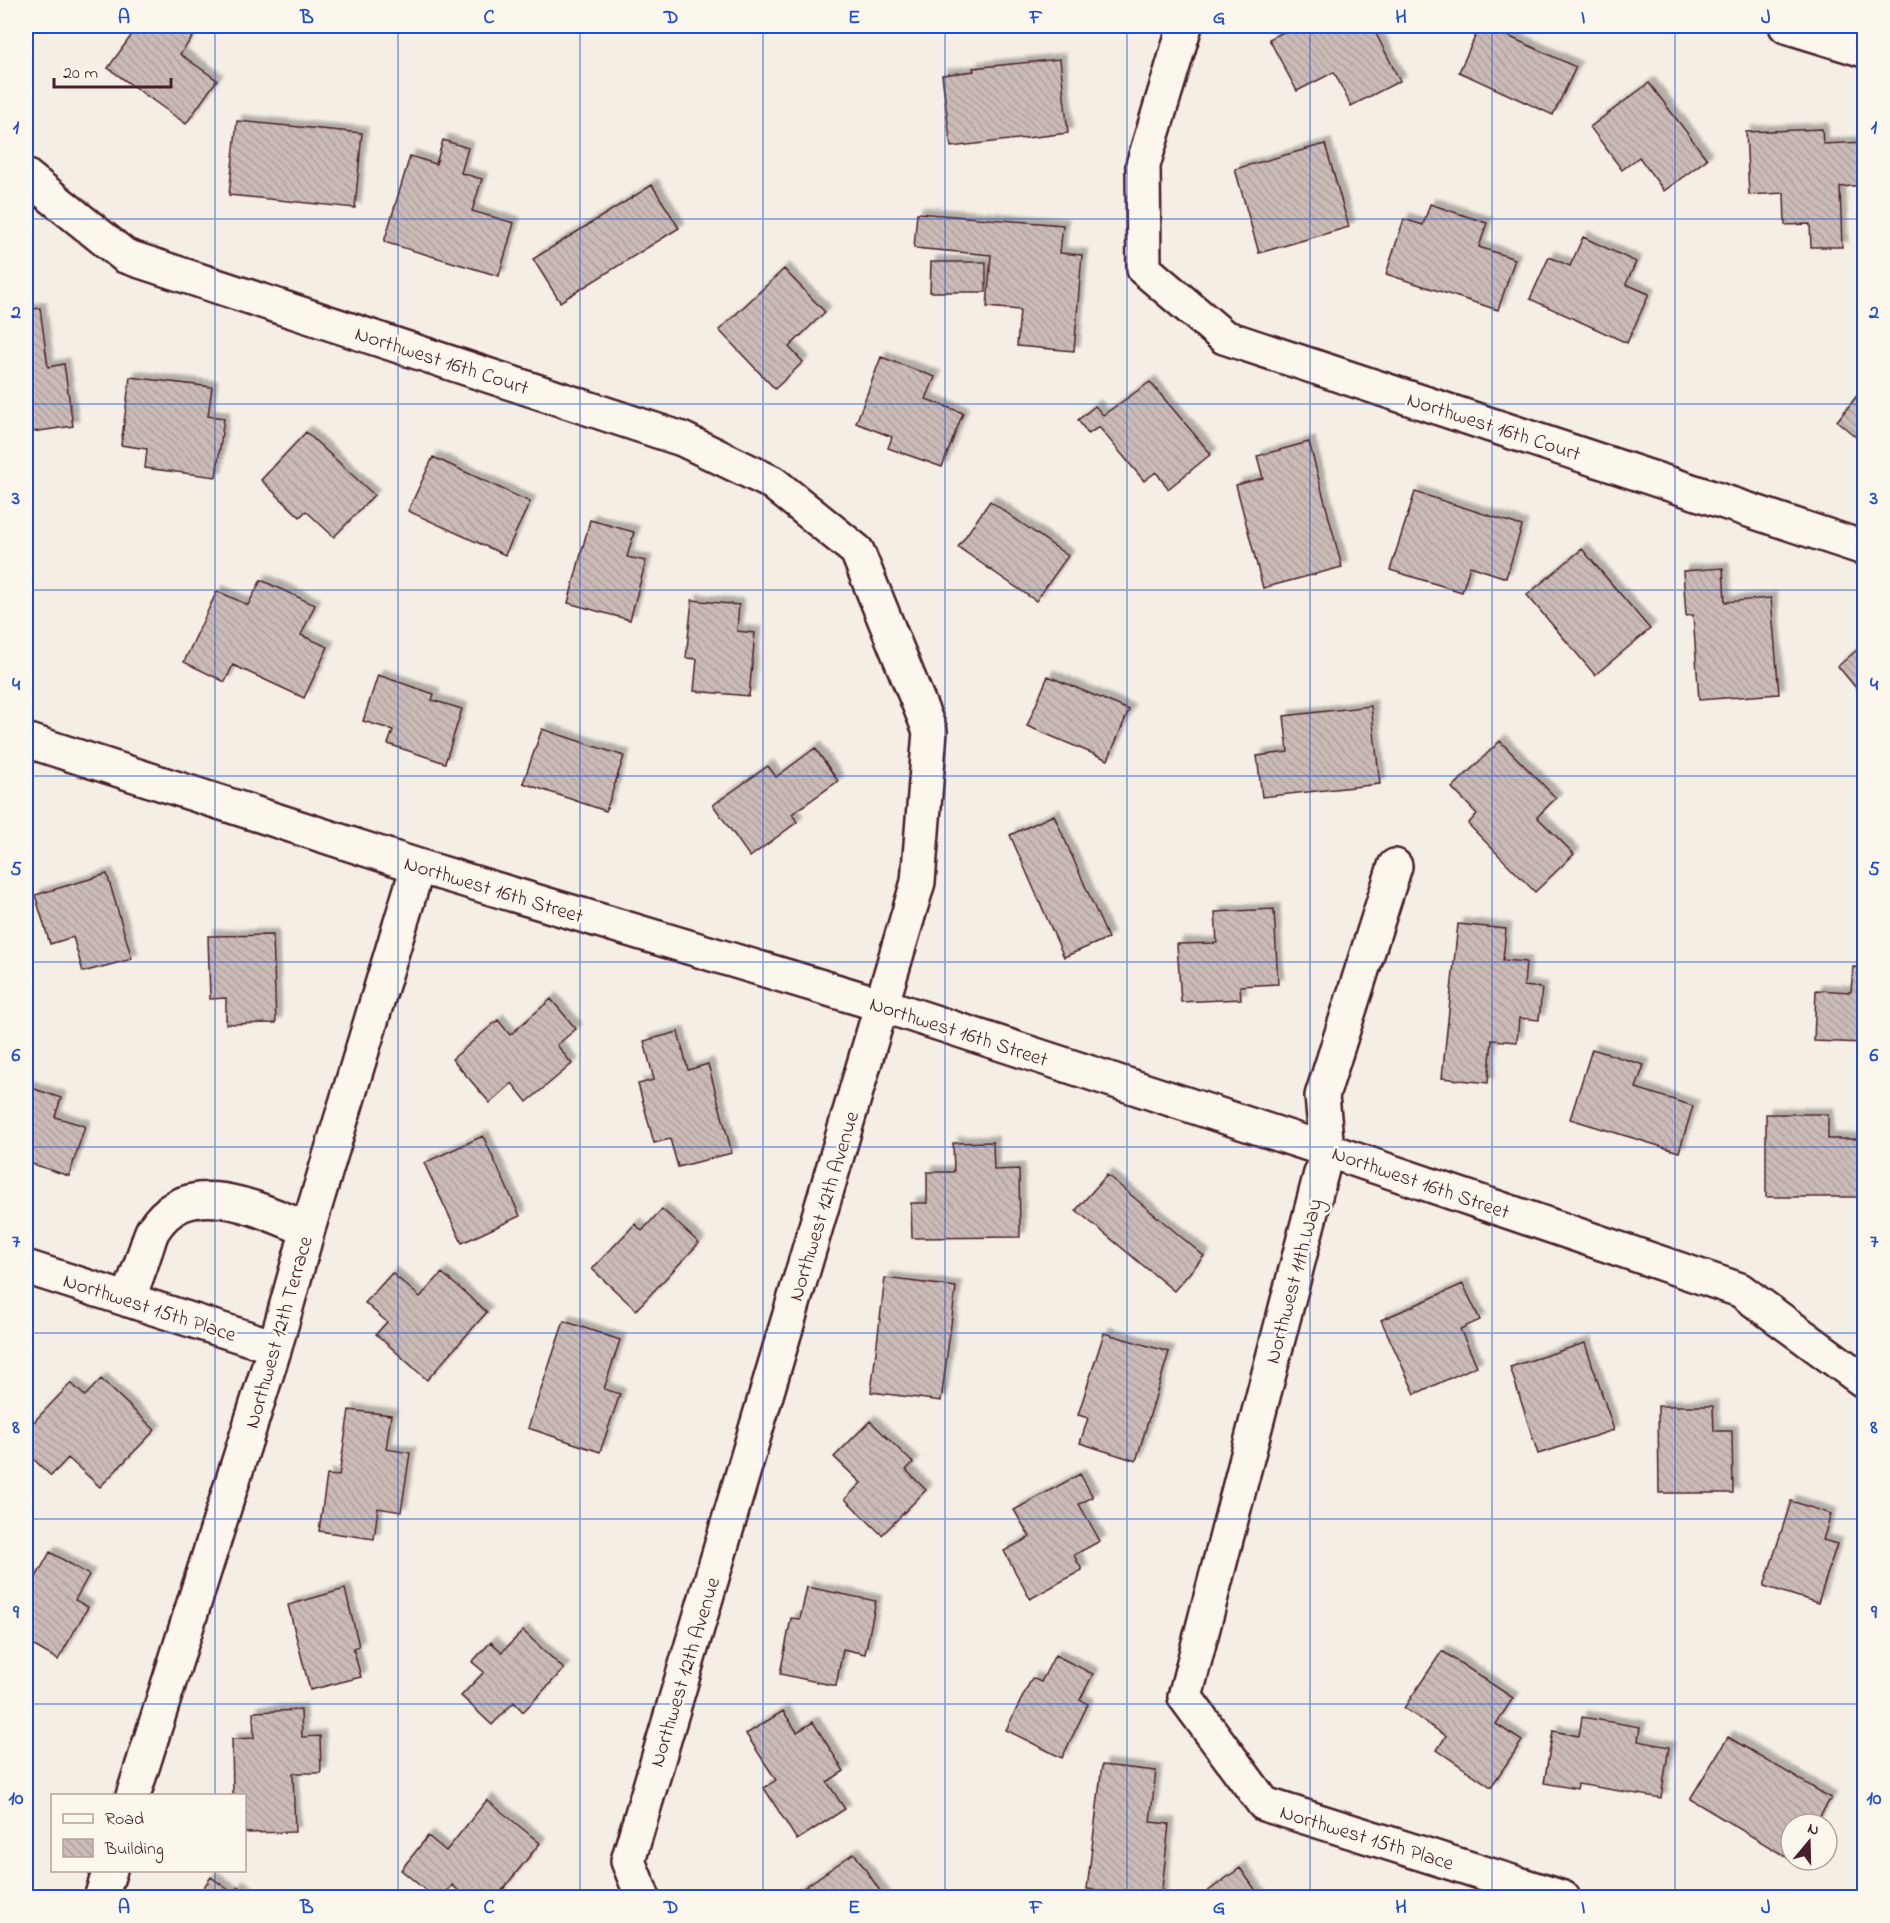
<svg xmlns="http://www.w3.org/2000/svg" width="1890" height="1923" font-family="'Indie Flower',sans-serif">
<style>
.building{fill:url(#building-back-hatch);stroke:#4a1f2b;stroke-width:1.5;filter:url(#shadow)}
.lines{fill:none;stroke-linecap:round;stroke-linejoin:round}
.minor-casing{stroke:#4a1f2b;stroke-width:38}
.minor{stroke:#fbf7ec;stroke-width:33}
.grid{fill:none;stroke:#1d4ed8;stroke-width:1.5;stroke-opacity:0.55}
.labels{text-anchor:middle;stroke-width:5;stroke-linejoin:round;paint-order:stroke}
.street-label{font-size:21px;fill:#4a1f2b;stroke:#fbf7ec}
.neatline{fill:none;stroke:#1d4ed8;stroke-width:2}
.grid-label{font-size:20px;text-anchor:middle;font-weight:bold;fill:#1d4ed8}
</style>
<defs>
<pattern id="building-back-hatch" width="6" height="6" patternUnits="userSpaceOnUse" patternTransform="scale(1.5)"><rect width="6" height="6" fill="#cabbb6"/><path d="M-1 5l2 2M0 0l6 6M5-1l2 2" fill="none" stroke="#afa09d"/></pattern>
<filter id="shadow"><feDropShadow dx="5.5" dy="-5.5" stdDeviation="1.5" flood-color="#0004"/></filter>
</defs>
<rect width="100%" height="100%" fill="#f4eee4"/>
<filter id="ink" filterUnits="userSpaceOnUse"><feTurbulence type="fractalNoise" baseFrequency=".0167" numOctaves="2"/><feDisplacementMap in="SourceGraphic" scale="12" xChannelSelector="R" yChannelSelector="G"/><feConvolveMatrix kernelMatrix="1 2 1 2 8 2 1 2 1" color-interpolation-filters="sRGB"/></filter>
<g filter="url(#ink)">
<path class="building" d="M138 26H192L198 30 180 54 217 80 186 124 108 68Z
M1296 26H1372L1400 81 1351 106 1334 72 1297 91 1269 39Z
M1480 26H1486L1576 67 1553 115 1459 72Z
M1060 59 1068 133 951 147 942 75 974 71 973 68Z
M1649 83 1707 159 1664 191 1639 157 1622 170 1590 127Z
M237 121 362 133 355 208 229 195Z
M1822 129 1823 144 1864 142V185L1840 187 1842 247H1811L1810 224 1785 225 1784 193 1749 195 1746 132Z
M443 140 468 148 461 173 482 179 472 211 514 223 499 276 384 242 410 156 436 164Z
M1325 144 1349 227 1259 253 1235 169Z
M652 185 679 228 560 302 533 259Z
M1430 204 1487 223 1479 247 1515 259 1498 310 1386 274 1404 219 1423 225Z
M917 213 1063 225 1060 253 1082 255 1074 351 1017 346 1020 310 987 307 991 255 914 248Z
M1583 237 1636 262 1626 284 1649 294 1627 343 1530 299 1549 257 1570 266Z
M931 262H986V292H930Z
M784 269 825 312 789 347 803 362 775 389 719 330Z
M40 308 48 367 64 364 73 426 26 433V310Z
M881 357 935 377 926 399 963 413 942 467 888 448 892 437 856 423Z
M130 377 212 387 208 416 224 418 216 477 145 468 147 449 121 445Z
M1150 382 1211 454 1168 489 1156 472 1144 481 1099 427 1088 434 1078 420 1095 406 1103 415Z
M1864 387V444L1837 421Z
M306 432 374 495 334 537 306 511 300 517 261 480Z
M1309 442 1342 567 1263 588 1236 485 1263 478 1257 456Z
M433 457 530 502 505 555 408 511Z
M1415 492 1522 526 1506 578 1470 566 1462 592 1390 570Z
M990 501 1068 556 1036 601 958 547Z
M590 520 634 532 627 557 646 561 630 620 568 603Z
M1582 549 1650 629 1595 675 1527 595Z
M1723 568 1725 602 1771 598 1779 694 1699 700 1693 615 1686 616 1683 571Z
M261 580 315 605 301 635 328 647 304 698 233 665 225 682 184 662 217 591 248 605Z
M692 600 739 605 737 631 755 633 749 696 694 691 697 659 686 658Z
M1864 644V698L1838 666Z
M378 675 434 694 432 700 462 709 445 763 388 744 393 730 363 721Z
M1048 676 1129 710 1108 760 1027 726Z
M1371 706 1380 784 1262 797 1257 756 1288 752 1284 716Z
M542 729 624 756 606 811 523 783Z
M1500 741 1556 798 1537 817 1574 854 1535 892 1468 824 1477 814 1452 788Z
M815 748 838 781 792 814 797 822 750 857 713 805 768 766 776 777Z
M1054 815 1108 938 1064 957 1010 835Z
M107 874 132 959 83 972 73 937 50 944 35 895Z
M1274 909 1278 984 1240 986 1241 999 1181 1002 1177 944 1217 943 1215 912Z
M1458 924 1506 929 1503 960 1526 962 1524 986 1542 988 1539 1020 1519 1018 1517 1042 1492 1040 1488 1083 1442 1078Z
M273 935 276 1023 226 1024V998L210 999 208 936Z
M1853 967 1864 968V1043L1814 1041 1816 990 1851 992Z
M551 999 576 1029 557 1045 572 1064 527 1102 512 1083 490 1103 452 1059 498 1020 510 1035Z
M678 1032 688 1070 708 1064 732 1153 678 1167 670 1139 654 1143 638 1084 654 1080 644 1041Z
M1592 1049 1644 1065 1636 1088 1693 1106 1679 1152 1570 1119Z
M26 1086 61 1098 55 1117 85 1126 69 1176 26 1162Z
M1766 1114H1828V1139H1864V1197H1766Z
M483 1136 520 1216 462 1243 424 1163Z
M993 1142 994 1170 1019 1169 1020 1237 912 1238 911 1203H927V1172H954L953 1143Z
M1107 1175 1204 1256 1174 1291 1076 1210Z
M662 1209 699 1243 636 1310 592 1269 635 1224 642 1231Z
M392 1273 420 1297 442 1273 487 1312 427 1380 376 1334 387 1322 365 1303Z
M885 1278 956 1287 941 1401 871 1392Z
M1463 1284 1480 1320 1460 1329 1477 1366 1415 1394 1381 1320Z
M564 1321 620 1340 604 1389 620 1394 600 1452 528 1428Z
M1104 1333 1169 1352 1136 1461 1080 1443 1088 1418 1078 1415Z
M1585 1343 1614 1430 1538 1454 1510 1367Z
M101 1379 155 1430 100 1487 68 1458 51 1476 26 1452V1430L71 1383 85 1396Z
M1658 1406H1713L1714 1431H1732L1733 1493H1659Z
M349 1410 391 1415 386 1449 410 1453 401 1512 378 1508 374 1539 319 1531 327 1475 339 1476Z
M870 1421 913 1463 906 1470 926 1490 882 1535 845 1499 861 1483 834 1457Z
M1080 1474 1093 1497 1079 1504 1100 1541 1074 1555 1082 1570 1030 1599 1004 1551 1030 1537 1014 1510Z
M1791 1501 1831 1514 1823 1540 1837 1544 1818 1603 1764 1586Z
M50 1552 89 1575 75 1600 88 1607 58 1660 26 1641V1574L35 1579Z
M807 1587 876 1601 865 1654 843 1649 836 1686 780 1674 791 1618 800 1619Z
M345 1589 359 1646 353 1648 361 1677 310 1690 288 1605Z
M523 1631 564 1669 523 1712 514 1702 492 1725 461 1696 484 1672 472 1662 491 1642 502 1652Z
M1442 1651 1513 1698 1496 1724 1522 1741 1491 1787 1437 1750 1446 1736 1404 1708Z
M1055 1655 1093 1674 1080 1700 1088 1704 1062 1758 1006 1730 1032 1678 1041 1682Z
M301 1710 302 1737 320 1736 321 1773H293L295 1832 244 1833V1796H233L232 1739 254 1738 253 1712Z
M783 1711 797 1732 813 1722 844 1771 827 1782 845 1809 797 1840 764 1788 776 1780 746 1734Z
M1582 1717 1640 1727 1638 1741 1669 1747 1661 1798 1578 1784 1577 1789 1544 1783 1553 1731 1579 1736Z
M1728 1737 1831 1798 1815 1824H1791V1860L1690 1799Z
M1102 1765 1156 1771 1150 1822 1169 1824 1161 1898 1087 1889Z
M487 1800 540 1843 496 1898H467L452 1885 442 1898H435L401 1870 428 1836 446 1851Z
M854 1853 885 1898H789Z
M1240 1868 1261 1898H1211L1207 1892Z
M211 1877 233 1893 238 1886 254 1898H196Z"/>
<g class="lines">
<defs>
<path id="minor" d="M1185 26 1143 165 1144 269 1224 337 1864 548
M1786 26 1864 50
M26 176 125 256 682 439 773 483 857 551 930 731 918 882 628 1861 643 1898
M26 740 418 866 882 1005 1327 1150 1740 1290 1864 1381
M1395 866 1322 1096 1327 1150 1185 1697 1264 1804 1563 1898
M26 1267 275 1347
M128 1300C134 1284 140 1268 145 1252 148 1245 149 1237 153 1230 189 1172 260 1211 308 1229
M133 1796 275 1347 308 1229 418 866
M101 1898 110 1870"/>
</defs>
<use href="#minor" class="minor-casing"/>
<use href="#minor" class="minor"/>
</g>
</g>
<path class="grid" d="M215 26V1796M398 26V1898M580 26V1898M763 26V1898M945 26V1898M1127 26V1898M1310 26V1898M1492 26V1898M1675 26V1898M26 219H1864M26 404H1864M26 590H1864M26 776H1864M26 962H1864M26 1147H1864M26 1333H1864M26 1519H1864M26 1704H1864M215 1870V1898"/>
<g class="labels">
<g class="street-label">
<text transform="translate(442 360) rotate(18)" y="7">Northwest 16th Court</text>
<text transform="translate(1494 426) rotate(18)" y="7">Northwest 16th Court</text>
<text transform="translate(494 889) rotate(17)" y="7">Northwest 16th Street</text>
<text transform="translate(959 1031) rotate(18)" y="7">Northwest 16th Street</text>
<text transform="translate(1421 1182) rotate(19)" y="7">Northwest 16th Street</text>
<text transform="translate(823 1206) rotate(-73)" y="7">Northwest 12th Avenue</text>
<text transform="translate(1293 1281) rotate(-75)" y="7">Northwest 11th Way</text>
<text transform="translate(150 1307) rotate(18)" y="7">Northwest 15th Place</text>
<text transform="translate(278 1332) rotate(-74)" y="7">Northwest 12th Terrace</text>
<text transform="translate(684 1672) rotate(-73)" y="7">Northwest 12th Avenue</text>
<text transform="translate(1367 1837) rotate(17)" y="7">Northwest 15th Place</text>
</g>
</g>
<rect width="1890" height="1923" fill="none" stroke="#fbf7ec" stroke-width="66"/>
<rect x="51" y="1794" width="195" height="78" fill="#fbf7ec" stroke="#b4a19f" stroke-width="1.5"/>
<rect x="63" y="1814" width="30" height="9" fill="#fbf7ec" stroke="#b4a19f" stroke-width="1.5"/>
<text x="105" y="1824" font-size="18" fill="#4a1f2b">Road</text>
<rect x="63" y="1839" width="30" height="18" fill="url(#building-back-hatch)" stroke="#b4a19f" stroke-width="1.5"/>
<text x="105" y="1854" font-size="18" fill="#4a1f2b">Building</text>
<g transform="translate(1809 1842) rotate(19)"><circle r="28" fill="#fbf7ec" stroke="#b4a19f" stroke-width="1.5"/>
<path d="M0-4.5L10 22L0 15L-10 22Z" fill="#4a1f2b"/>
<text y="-9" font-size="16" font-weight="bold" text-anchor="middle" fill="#4a1f2b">N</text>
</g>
<path d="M54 78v9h117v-9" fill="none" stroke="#4a1f2b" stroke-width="3"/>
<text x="63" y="78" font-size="18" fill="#4a1f2b" stroke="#fbf7ec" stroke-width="4.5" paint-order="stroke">20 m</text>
<rect x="33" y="33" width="1824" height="1857" class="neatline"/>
<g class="grid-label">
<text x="124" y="23">A</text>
<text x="307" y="23">B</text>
<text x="489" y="23">C</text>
<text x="671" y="23">D</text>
<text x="854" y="23">E</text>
<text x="1036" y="23">F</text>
<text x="1219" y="23">G</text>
<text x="1401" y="23">H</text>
<text x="1583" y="23">I</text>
<text x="1766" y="23">J</text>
<text x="16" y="133">1</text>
<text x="1874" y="133">1</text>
<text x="16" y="318">2</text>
<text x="1874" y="318">2</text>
<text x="16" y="504">3</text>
<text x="1874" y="504">3</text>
<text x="16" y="690">4</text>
<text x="1874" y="690">4</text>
<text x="16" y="875">5</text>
<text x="1874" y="875">5</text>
<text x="16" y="1061">6</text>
<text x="1874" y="1061">6</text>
<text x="16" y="1247">7</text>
<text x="1874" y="1247">7</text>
<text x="16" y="1433">8</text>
<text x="1874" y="1433">8</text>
<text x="16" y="1618">9</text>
<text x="1874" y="1618">9</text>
<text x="16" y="1804">10</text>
<text x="1874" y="1804">10</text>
<text x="124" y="1913">A</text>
<text x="307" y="1913">B</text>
<text x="489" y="1913">C</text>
<text x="671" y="1913">D</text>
<text x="854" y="1913">E</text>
<text x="1036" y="1913">F</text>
<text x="1219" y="1913">G</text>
<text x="1401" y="1913">H</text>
<text x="1583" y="1913">I</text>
<text x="1766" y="1913">J</text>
</g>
</svg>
